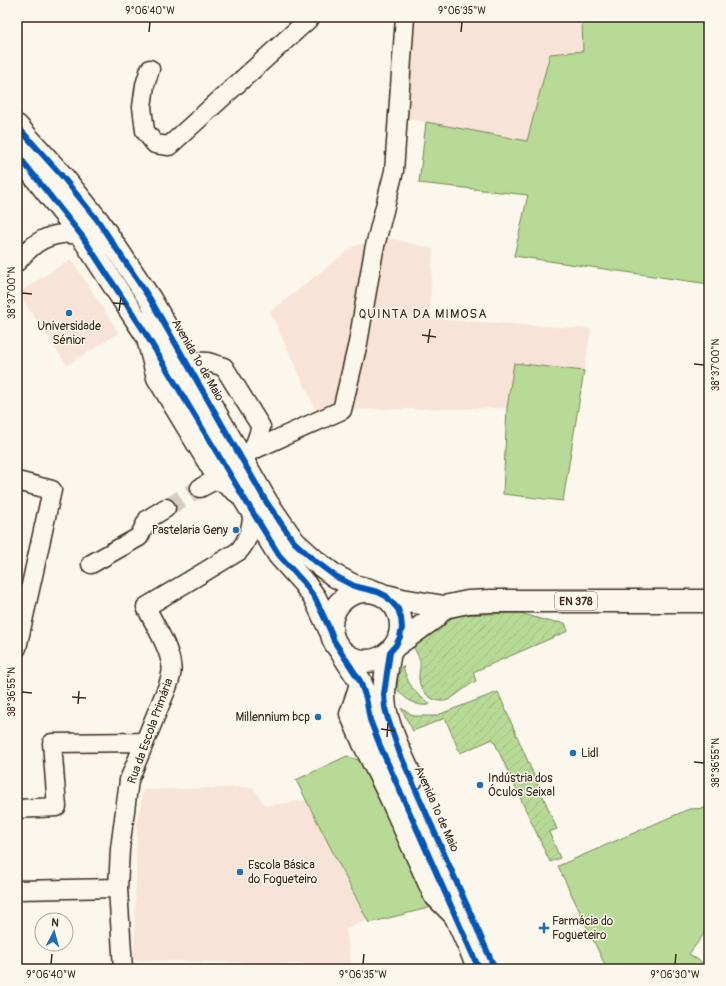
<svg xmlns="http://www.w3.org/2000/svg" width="726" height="986" font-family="Pangolin,sans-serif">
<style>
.built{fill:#f7e3d7}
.grass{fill:#b7db96;stroke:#79825a}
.garden{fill:url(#garden-furrows);stroke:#79825a}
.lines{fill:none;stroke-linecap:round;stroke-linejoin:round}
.minor-tunnel{stroke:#d5cec3;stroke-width:18;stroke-dasharray:18 9;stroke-linecap:butt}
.minor-casing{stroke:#3b2a1e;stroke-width:21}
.major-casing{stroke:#3b2a1e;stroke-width:25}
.minor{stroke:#fbf7ec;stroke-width:18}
.major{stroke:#fbf7ec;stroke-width:22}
.cycleway-casing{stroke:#fbf7ec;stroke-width:8}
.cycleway{stroke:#0057b8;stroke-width:6}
.ticks{fill:none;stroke:#3b2a1e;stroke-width:1.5}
.poi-dot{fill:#1f6fb2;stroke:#fbf7ec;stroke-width:1.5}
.labels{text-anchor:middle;stroke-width:3;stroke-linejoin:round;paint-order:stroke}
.shield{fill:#fbf7ec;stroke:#75685c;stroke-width:1}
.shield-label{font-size:11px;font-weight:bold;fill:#3b2a1e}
.poi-label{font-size:12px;fill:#3b2a1e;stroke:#fbf7ec;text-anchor:start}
.street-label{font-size:12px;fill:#3b2a1e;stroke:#fbf7ec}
.neighbourhood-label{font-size:13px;letter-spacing:1px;fill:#3b2a1e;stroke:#fbf7ec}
.neatline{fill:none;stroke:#3b2a1e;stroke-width:1.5}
.ticks-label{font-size:10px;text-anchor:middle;fill:#3b2a1e}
</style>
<defs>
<pattern id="garden-furrows" width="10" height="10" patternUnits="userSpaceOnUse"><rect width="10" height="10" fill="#b7db96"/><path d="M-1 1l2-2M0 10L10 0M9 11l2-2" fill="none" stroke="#9ebc81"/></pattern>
</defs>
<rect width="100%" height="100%" fill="#fbf7ec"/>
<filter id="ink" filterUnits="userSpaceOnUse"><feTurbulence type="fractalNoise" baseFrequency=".025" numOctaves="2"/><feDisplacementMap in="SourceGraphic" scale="8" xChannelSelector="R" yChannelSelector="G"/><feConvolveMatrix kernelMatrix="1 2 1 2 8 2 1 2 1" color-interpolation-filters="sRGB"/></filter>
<g filter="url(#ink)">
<path class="built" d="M398 17H582L583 51 550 54 527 141 406 118Z
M390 238 433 249 429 319 591 329 584 371 515 363 507 408 316 410 270 312 354 246Z
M71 259 119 333 67 365 18 293Z
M253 787 265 806 306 800 368 920 346 929 351 965 134 960 137 825 143 790Z"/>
<path class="grass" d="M582 17H709V284L514 256 528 195 419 183 426 122 527 141 550 54 583 51Z
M514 363 584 371 563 501 503 494 507 408Z
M347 756 366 763 432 907 369 923 296 780Z
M709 808V927L689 954 709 967V969H607L558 866 689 809Z"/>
<path class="garden" d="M521 613 547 621 565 623 568 631 473 672 476 681C466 686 458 695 448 700 443 702 437 701 433 699 425 695 418 686 419 676 419 671 421 666 420 661 418 655 415 650 412 644L446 620 461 615Z
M402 666H403C407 682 414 695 430 703L429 705C416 707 405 699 397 689L398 677Z
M498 692 557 829 549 832 560 858 550 862 493 739 460 753 445 718 413 731 401 708 414 716H435Z"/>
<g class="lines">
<path class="minor-tunnel" d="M166 508 200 488"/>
<defs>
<path id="minor" d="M150 69 145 85 142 107 145 131 155 144 169 146 311 17
M17 262C30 247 42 236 62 234 68 233 76 235 82 236
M147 343 156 378 217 479 242 497
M186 361 208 362 224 367 261 427 253 450
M240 456 342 410 358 343 374 250 394 171 405 17
M17 481 52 490 17 648
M200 488 217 479
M91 564 139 537 148 519 166 508
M360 681 349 714 362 744 387 794 433 896 453 916
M17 809 57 807 52 743 144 742
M17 890 118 888
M123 969 118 888 120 849 129 780 167 688C170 680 173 672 171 664 169 646 154 624 146 607L239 551C249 539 251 528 253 513"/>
<path id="major" d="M17 126 62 176 98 221 150 299 267 503 294 542 315 561 335 576 354 586 369 590
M17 154 82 236 115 287 144 331 244 498 279 555 304 583 315 598 331 632
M331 626a35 35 0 1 1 70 0a35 35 0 1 1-70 0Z
M386 596 402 600 444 607 468 602 491 601H709
M396 645 435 617 444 607
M339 648 360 681 366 698 370 720 381 748 479 969
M390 652C387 670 382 689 385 707 388 729 403 759 412 779"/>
</defs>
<use href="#minor" class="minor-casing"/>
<use href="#major" class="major-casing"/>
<use href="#minor" class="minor"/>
<use href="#major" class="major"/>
<defs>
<path id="cycleway" d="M17 126 62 176 98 221 150 299 267 503 294 542 315 561 335 576 354 586 378 592 386 596 398 609 401 618 402 628 400 637 396 645 390 652 384 694 385 708 388 719 400 754 495 969
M17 154 82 236 144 331 244 498 279 555 304 583 315 598 331 632 334 641 360 681 366 698 370 720 381 748 479 969"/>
</defs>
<use href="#cycleway" class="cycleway-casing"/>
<use href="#cycleway" class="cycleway"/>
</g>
</g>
<path class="ticks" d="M149 32 150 22M461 32 462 22M22 293 32 294M113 303 127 304M119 311 121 297M422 335 436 337M428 343 430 329M694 364 704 365M22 692 32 693M72 697 86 698M78 704 79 691M381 729 395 731M387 737 388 723M694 762 704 763M51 964 52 954M363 964 364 954M675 964 676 954"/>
<g class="poi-dot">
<circle cx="69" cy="313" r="4"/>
<circle cx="236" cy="530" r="4"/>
<circle cx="318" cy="717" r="4"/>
<circle cx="573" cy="753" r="4"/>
<circle cx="480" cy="785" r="4"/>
<circle cx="240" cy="872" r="4"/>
<path d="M542 922h4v4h4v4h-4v4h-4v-4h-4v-4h4z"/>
</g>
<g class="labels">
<rect class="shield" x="555" y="592" width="42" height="18" rx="3"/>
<g class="shield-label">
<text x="576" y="605">EN 378</text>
</g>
<g class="poi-label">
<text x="69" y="330" text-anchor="middle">Universidade<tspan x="69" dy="14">Sénior</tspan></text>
<text x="228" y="534" text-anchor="end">Pastelaria Geny</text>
<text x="310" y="721" text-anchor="end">Millennium bcp</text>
<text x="581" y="757">Lidl</text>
<text x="488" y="782">Indústria dos<tspan x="488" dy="14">Óculos Seixal</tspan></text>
<text x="248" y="869">Escola Básica<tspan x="248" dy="14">do Fogueteiro</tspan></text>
<text x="552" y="925">Farmácia do<tspan x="552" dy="14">Fogueteiro</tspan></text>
</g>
<g class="street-label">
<text transform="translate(198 360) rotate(60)" y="4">Avenida 1º de Maio</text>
<text transform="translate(150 731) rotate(-70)" y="4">Rua da Escola Primária</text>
<text transform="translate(437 809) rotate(66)" y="4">Avenida 1º de Maio</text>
</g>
<g class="neighbourhood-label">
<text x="423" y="318">QUINTA DA MIMOSA</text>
</g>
</g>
<rect width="726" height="986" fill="none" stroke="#fbf7ec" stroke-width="44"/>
<g transform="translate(54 932) rotate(6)"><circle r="19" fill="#fbf7ec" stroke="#aea59a"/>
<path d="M0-3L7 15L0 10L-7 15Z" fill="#1f6fb2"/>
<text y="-6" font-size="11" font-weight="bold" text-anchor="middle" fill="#3b2a1e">N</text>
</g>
<rect x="22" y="22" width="682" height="942" class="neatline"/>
<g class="ticks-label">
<text x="150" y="14">9°06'40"W</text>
<text x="462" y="14">9°06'35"W</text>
<text transform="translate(11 293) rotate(-90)" y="4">38°37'00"N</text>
<text transform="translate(715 365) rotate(-90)" y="4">38°37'00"N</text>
<text transform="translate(11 692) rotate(-90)" y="4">38°36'55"N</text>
<text transform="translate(715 763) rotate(-90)" y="4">38°36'55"N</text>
<text x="51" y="978">9°06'40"W</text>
<text x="363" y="978">9°06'35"W</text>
<text x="675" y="978">9°06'30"W</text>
</g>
</svg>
